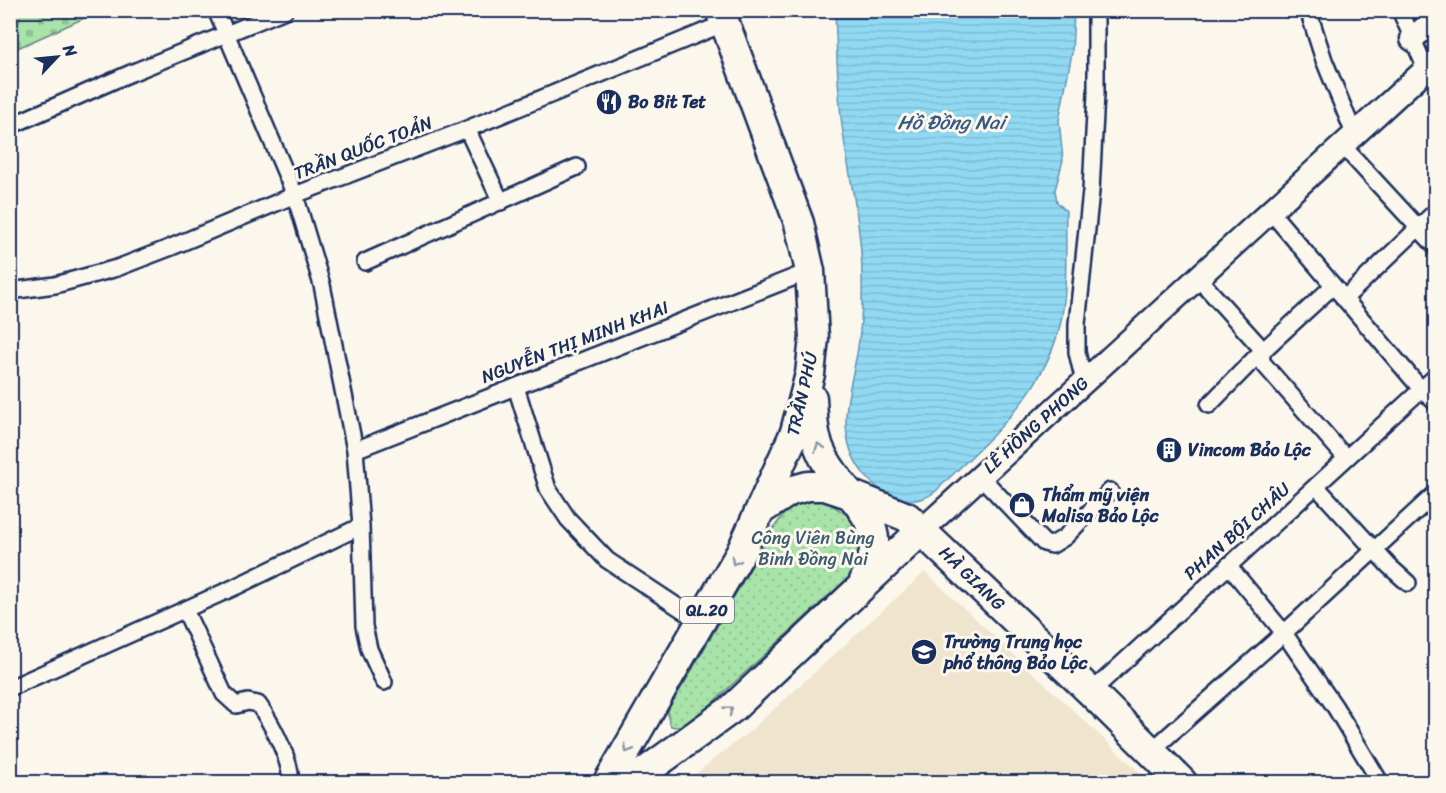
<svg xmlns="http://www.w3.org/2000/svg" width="1446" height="793" font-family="Sriracha,sans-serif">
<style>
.built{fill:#efe5cf}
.cemetery{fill:url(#cemetery-stones);stroke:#628984;stroke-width:1.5}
.park{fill:url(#park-dots);stroke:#628984;stroke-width:1.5}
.water{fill:url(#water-rules);stroke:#6295b7;stroke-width:1.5}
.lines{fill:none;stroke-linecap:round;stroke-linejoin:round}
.street-casing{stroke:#1b2f5e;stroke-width:20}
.secondary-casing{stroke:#1b2f5e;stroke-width:27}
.highway-casing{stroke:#1b2f5e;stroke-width:33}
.street{stroke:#fbf7ec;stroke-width:15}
.secondary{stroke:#fbf7ec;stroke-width:22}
.highway{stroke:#fbf7ec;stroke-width:28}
.oneway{stroke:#8b93a5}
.labels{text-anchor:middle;stroke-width:6;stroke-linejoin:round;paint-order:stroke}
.shield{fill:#fbf7ec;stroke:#5e6b89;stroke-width:1.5}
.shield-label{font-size:16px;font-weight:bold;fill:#1b2f5e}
.poi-label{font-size:18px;font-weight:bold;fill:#1b2f5e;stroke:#fbf7ec;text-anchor:start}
.street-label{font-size:18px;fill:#1b2f5e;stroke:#fbf7ec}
.park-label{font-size:18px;fill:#3e5c71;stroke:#fbf7ec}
.water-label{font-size:20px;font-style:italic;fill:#385a83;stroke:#fbf7ec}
</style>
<defs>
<pattern id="cemetery-stones" width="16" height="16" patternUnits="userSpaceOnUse" patternTransform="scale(1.5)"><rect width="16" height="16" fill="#a8e3a9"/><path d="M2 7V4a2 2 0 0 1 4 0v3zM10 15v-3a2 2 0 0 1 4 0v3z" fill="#90c394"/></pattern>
<pattern id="park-dots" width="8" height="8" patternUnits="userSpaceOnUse" patternTransform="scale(1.5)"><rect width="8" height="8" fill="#a8e3a9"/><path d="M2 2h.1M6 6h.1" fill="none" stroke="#90c394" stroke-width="1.8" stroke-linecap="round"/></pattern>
<pattern id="water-rules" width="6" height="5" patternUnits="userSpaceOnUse" patternTransform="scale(1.5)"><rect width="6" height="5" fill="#91d9f2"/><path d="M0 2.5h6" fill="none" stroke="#7cbbd2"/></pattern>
</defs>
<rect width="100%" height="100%" fill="#fbf7ec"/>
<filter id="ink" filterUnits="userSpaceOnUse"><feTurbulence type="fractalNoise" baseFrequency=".0167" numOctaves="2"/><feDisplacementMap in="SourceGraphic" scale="12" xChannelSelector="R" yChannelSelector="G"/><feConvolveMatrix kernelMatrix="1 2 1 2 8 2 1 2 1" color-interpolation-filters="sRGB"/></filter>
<g filter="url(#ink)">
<path class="built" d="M925 572 1150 782H685L750 731Z"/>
<path class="cemetery" d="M11 10H100V11L11 51Z"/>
<path class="park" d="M820 497 853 519 864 543 851 575 696 718C687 725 682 729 671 726L668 718V707L685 682 773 529 791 504Z"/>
<path class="water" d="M835 11H1074L1072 53 1059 120 1063 160 1055 190 1057 202 1066 211C1065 247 1068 286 1061 321 1045 395 987 440 936 491 903 518 860 482 850 448 840 417 851 385 857 354 861 329 863 303 862 277 862 228 850 181 843 133 837 92 837 51 835 11Z"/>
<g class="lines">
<defs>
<path id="street" d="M216 10 295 195 322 285 355 450 361 526 364 626 369 649 384 682
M1308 10 1324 60 1355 136
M1400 10 1426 69 1436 81
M10 126 131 73 285 10
M467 129 501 202
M1343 146 1436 247
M1271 212 1421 389 1436 403
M365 262 577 167
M1198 278 1263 350 1261 361 1346 458
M10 291 55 285 117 268 169 248 295 195 467 129 725 23
M1344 299 1436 211
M1084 382 1077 352V324L1091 191 1096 94V10
M516 387 548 489 568 519 607 560 701 622
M1209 405 1256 357 1333 286
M355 450 810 271
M980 476 1044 543 1052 545 1065 537 1110 491
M1316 486 1389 566 1408 583
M1228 565 1284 633 1335 707 1380 782
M185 610 224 694 236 705 248 702 258 704C270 720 287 753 290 773
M10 688 235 587 361 526
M1091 692 1436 376
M1150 752 1284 633 1436 493"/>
<path id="secondary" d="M1412 39 1436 18
M922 530 1436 60"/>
<path id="highway" d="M812 398C813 417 813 435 821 452 843 501 897 517 864 581
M761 510 790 491 808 486H825L852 495 907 517 1091 692 1182 782
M608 782 741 552 795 432 810 374 814 338 810 271 799 223 720 10
M631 782 733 708 922 530"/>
</defs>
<use href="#street" class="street-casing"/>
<use href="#secondary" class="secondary-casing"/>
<use href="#highway" class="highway-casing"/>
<use href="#street" class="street"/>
<use href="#secondary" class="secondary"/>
<use href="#highway" class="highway"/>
</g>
<defs><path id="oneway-chevron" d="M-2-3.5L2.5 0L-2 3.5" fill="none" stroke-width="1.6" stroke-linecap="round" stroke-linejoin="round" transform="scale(1.5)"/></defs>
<g class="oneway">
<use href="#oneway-chevron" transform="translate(819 447) rotate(-111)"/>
<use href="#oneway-chevron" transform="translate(735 561) rotate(120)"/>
<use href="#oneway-chevron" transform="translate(729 710) rotate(-38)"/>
<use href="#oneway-chevron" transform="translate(628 749) rotate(120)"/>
</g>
</g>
<defs>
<symbol id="restaurant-disc" viewBox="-11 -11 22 22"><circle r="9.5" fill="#1b2f5e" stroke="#fbf7ec"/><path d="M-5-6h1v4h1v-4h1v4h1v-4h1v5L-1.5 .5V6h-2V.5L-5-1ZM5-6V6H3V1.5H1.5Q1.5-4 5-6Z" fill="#fff"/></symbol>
<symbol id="building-disc" viewBox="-11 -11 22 22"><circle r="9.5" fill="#1b2f5e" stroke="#fbf7ec"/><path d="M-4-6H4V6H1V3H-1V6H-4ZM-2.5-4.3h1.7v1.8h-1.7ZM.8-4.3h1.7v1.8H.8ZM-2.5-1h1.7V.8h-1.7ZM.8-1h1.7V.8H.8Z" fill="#fff"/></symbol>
<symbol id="shop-disc" viewBox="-11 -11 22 22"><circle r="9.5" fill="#1b2f5e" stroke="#fbf7ec"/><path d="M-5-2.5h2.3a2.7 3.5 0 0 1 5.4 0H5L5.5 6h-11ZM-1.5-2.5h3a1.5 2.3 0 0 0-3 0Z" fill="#fff"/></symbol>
<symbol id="school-disc" viewBox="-11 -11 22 22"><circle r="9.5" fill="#1b2f5e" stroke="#fbf7ec"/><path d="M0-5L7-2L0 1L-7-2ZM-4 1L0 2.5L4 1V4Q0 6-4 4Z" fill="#fff"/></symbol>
</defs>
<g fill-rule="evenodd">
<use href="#restaurant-disc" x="594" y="87" width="30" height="30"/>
<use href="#building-disc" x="1154" y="435" width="30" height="30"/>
<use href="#shop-disc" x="1007" y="490" width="30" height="30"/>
<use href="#school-disc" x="909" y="637" width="30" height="30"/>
</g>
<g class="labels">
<rect class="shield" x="680" y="597" width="54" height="26" rx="4.5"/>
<g class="shield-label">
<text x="707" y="616">QL.20</text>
</g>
<g class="poi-label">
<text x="628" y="108">Bo Bit Tet</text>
<text x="1188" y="456">Vincom Bảo Lộc</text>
<text x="1042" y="501">Thẩm mỹ viện<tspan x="1042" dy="21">Malisa Bảo Lộc</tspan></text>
<text x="944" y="648">Trường Trung học<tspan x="944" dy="21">phổ thông Bảo Lộc</tspan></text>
</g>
<g class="street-label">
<text transform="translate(363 148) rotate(-21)" y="6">TRẦN QUỐC TOẢN</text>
<text transform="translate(575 342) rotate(-21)" y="6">NGUYỄN THỊ MINH KHAI</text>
<text transform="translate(802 394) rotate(-77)" y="6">TRẦN PHÚ</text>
<text transform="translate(1036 425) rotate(-42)" y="6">LÊ HỒNG PHONG</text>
<text transform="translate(1237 531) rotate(-42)" y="6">PHAN BỘI CHÂU</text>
<text transform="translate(972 578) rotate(44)" y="6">HÀ GIANG</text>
</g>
<g class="park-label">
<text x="813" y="544">Công Viên Bùng<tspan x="813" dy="21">Binh Đồng Nai</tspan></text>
</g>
<g class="water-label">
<text x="951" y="129">Hồ Đồng Nai</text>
</g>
</g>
<rect width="1446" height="793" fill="none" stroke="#fbf7ec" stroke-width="36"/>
<rect x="18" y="18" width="1410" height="757" fill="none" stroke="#1b2f5e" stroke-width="2" filter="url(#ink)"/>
<g transform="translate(57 57) rotate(64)" stroke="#fbf7ec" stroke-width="4.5" paint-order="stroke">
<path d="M0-4.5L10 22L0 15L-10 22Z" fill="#1b2f5e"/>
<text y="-9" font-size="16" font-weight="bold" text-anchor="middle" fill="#1b2f5e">N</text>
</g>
</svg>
